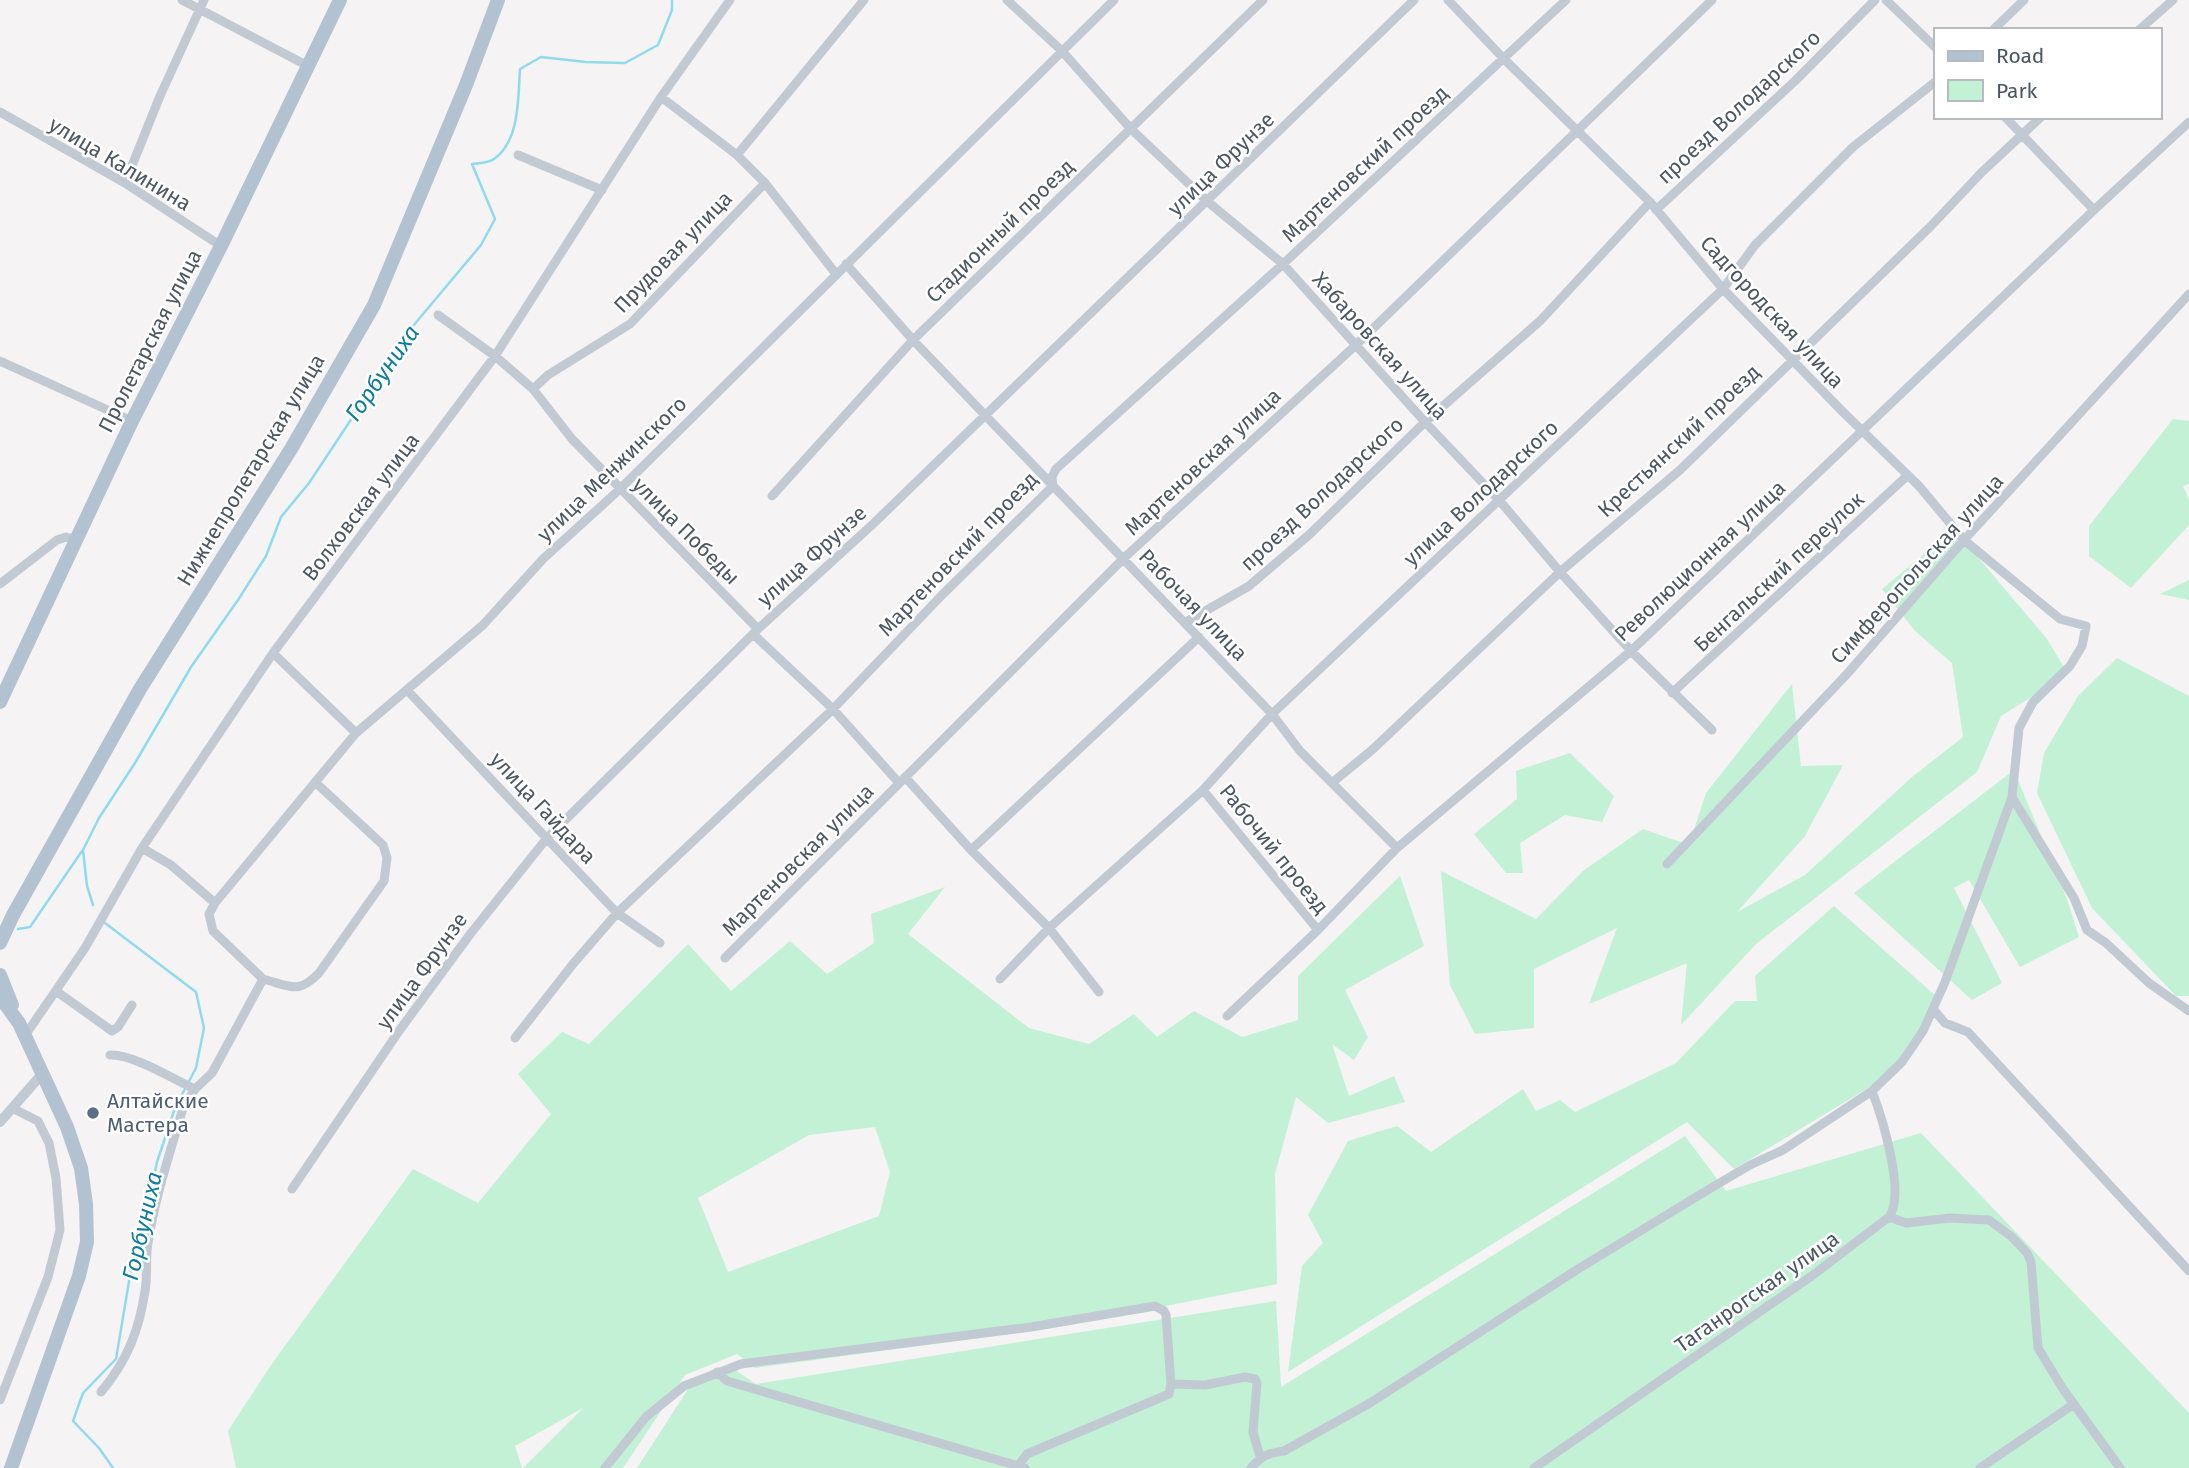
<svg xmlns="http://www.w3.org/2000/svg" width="2189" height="1468" font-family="'Fira Sans',sans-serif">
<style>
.green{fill:#c3f1d5;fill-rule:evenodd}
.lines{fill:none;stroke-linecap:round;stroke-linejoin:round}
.stream{stroke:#90daee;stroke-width:2.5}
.minor{stroke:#c1cad2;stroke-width:9}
.tertiary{stroke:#c1cad2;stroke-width:10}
.primary{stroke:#b3c2d1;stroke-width:14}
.service-dot{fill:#5c6f8a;stroke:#fff;stroke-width:2.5}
.labels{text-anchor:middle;stroke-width:5;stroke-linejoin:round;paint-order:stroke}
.street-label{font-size:21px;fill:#4a5661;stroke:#fff}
.service-label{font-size:21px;fill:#4e5e75;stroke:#fff;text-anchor:start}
.water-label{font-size:23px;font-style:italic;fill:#0c7c9b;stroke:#fff}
</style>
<rect width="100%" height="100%" fill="#f5f3f3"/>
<path class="green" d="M2173 419 2189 421V484L2183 486 2189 500V525L2131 588 2089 556V526Z
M1954 529 2047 639 2068 674 2001 716 1977 772 1756 944 1681 1025 1687 963 1589 1004 1617 928 1534 969V1028L1475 1034 1450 985 1441 871 1536 919 1583 871 1643 829 1689 845 1706 793 1792 684 1801 766 1843 765 1805 836 1737 912 1805 875 1912 777 1963 737 1952 663 1915 631 1882 589Z
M2189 580V600L2160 594Z
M2117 658 2189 696V996H2176L2092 908 2037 793 2044 753 2078 696Z
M1570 753 1614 796 1602 822 1565 815 1520 843 1523 873H1506L1474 834 1517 799 1516 771Z
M2014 770 2067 899 2079 937 2020 967 1969 880 1954 888 2002 983 1972 1000 1854 893Z
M1400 876 1424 946 1345 990 1368 1037 1354 1060 1332 1044 1349 1096 1394 1076 1405 1102 1328 1123 1296 1097 1275 1174 1277 1284 1054 1328 755 1368 737 1354 685 1375 623 1468H523L583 1408 515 1446 522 1468H236L228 1431 269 1368 413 1169 478 1203 551 1114 518 1074 562 1032 589 1044 688 944 731 991 790 941 827 974 874 943 871 914 945 887 908 934 1029 1028 1089 1044 1134 1014 1157 1037 1194 1011 1242 1037 1298 1020V976ZM875 1127 890 1172 879 1216 728 1272 698 1198 809 1135Z
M1834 906 1937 997 1925 1036 1891 1074 1734 1169 1687 1122 1288 1372 1302 1266 1323 1243 1308 1215 1348 1141 1397 1126 1431 1152 1523 1089 1536 1111 1560 1100 1575 1112 1676 1063 1735 1001H1757L1755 976Z
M1921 1133 2189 1413V1468H637L690 1386 732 1368 756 1384 1276 1301 1281 1387 1685 1136 1726 1191Z"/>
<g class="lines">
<path class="stream" d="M93 905 87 886 83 850 99 818 135 763 191 667 238 600 266 556 281 517 309 483 413 326 481 245 495 219 472 164C479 163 489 163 494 159 520 141 518 97 520 69L541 57 586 62 625 63 658 45 672 10V0
M105 923 196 992 204 1028 196 1068 188 1083
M18 929 30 927 82 851
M113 1468 99 1448 73 1421 83 1393 116 1359 133 1258 146 1214 157 1162 176 1105 185 1089"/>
<path class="minor" d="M182 0 308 66
M1007 0 1062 51 1130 128 1208 202 1283 264 1425 422 1499 500 1560 572 1631 651 1712 730
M1448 0 1504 59 1650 202 1723 289 1843 412 1919 486 1964 540 2060 619 2086 626 2082 646 2070 666 2033 702 2019 728 2012 797 2074 898 2087 930 2106 943 2149 983 2189 1011
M1886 0 1935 47
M1993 30 2024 0
M2139 30 2173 0
M661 97 737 155 765 183 836 274
M0 112 125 183 221 246
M2005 117 2094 210
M518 155 602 190
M737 155 864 0
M125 183 160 96 204 0
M1656 210 1796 80 1875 0
M846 264 913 340 1272 714 1300 751 1397 848
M438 315 495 356 533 389 572 439 758 629
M0 361 132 421
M533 389 548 375 630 324 765 183
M772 496 913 340 1263 0
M0 584 57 540 66 537 77 540
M1186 622 1249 586 1310 534 1425 422 1541 320 1650 202
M753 634 833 709 899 783
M273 653 356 733
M407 690 617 913 660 943
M1672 693 1908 475
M905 777 971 850 1049 928 1099 992
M1333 782 1372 750 1560 572 1680 470 1931 226 1982 172 2041 117
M1203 790 1318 930
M142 848 171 865 215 903
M971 850 1199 637
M1667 864 1847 674 1964 540 2189 294
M725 958 1124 558 1357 344 1712 0
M263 979 213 931 209 914 215 903 356 733 483 625 543 559 620 489 1114 0
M1000 979 1049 928 1203 790 1272 714 1723 289 1755 245 1853 147 1935 82
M56 991 112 1031 118 1027 132 1005
M1933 1009 1945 1023 1968 1032 2189 1271
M1227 1016 1318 930 1397 848 1631 651 2094 210 2189 122
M24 1037 85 948 142 848 273 653 495 356 661 97 730 0
M515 1038 573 964 617 913 833 709 942 595 1053 486 1052 477 1056 469 1283 264 1566 0
M110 1055C133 1054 173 1079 195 1089
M292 1189 399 1031 471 933 547 838 758 629 873 524 1414 0
M1889 1217 1906 1223 1950 1218 1989 1220 2012 1237 2027 1253 2031 1262 2038 1348 2063 1389 2120 1468
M717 1372 727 1381 1025 1468
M1171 1384 1205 1385 1245 1377 1255 1379 1257 1383 1253 1432 1260 1457
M101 1392C127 1361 139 1331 145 1291 148 1275 145 1259 148 1243 155 1197 170 1153 183 1108L195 1089 212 1073 263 979C290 986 298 995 319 973L384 881 387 858 383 845 315 782
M0 1400 48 1277 60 1230 56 1178 49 1143 38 1121 12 1108
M605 1468 646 1417 684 1386 741 1364 1031 1327 1155 1306 1164 1311 1166 1315 1171 1384 1169 1394 1027 1454 1018 1466
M1251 1468C1261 1456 1268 1453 1284 1451L1370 1403 1578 1269 1701 1194 1750 1165 1783 1150 1872 1091 1902 1062 1923 1031 1945 982 2012 797
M1534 1468 1813 1275 1889 1217C1906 1194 1882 1117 1872 1091
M1980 1468 2074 1404"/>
<path class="tertiary" d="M0 1122 42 1074"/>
<path class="primary" d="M0 702 132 421 221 246 340 0
M0 943 13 915 140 689 291 449 374 305 466 85 498 0
M0 975 12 1005
M0 997 19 1023 67 1127 81 1168 86 1204 87 1242 79 1276 11 1468"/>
</g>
<circle class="service-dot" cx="93" cy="1113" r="7"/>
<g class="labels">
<g class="street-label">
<text transform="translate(1739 107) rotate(-43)" y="7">проезд Володарского</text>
<text transform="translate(120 164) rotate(31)" y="7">улица Калинина</text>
<text transform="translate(1221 164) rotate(-44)" y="7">улица Фрунзе</text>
<text transform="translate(1365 164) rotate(-43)" y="7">Мартеновский проезд</text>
<text transform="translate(1000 231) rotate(-44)" y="7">Стадионный проезд</text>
<text transform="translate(673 252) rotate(-46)" y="7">Прудовая улица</text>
<text transform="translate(1772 312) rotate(47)" y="7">Садгородская улица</text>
<text transform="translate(150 341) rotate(-63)" y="7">Пролетарская улица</text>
<text transform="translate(1380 346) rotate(48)" y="7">Хабаровская улица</text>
<text transform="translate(1679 441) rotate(-43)" y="7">Крестьянский проезд</text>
<text transform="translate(1203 462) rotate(-43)" y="7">Мартеновская улица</text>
<text transform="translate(612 469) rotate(-44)" y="7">улица Менжинского</text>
<text transform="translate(251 470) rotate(-59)" y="7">Нижнепролетарская улица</text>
<text transform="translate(1481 493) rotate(-43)" y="7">улица Володарского</text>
<text transform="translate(1322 494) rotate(-43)" y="7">проезд Володарского</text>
<text transform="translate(361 507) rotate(-53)" y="7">Волховская улица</text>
<text transform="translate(686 531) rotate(45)" y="7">улица Победы</text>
<text transform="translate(958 554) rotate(-46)" y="7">Мартеновский проезд</text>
<text transform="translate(812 556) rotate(-42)" y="7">улица Фрунзе</text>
<text transform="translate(1700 561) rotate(-43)" y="7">Революционная улица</text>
<text transform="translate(1917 569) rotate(-48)" y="7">Симферопольская улица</text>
<text transform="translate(1779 572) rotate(-43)" y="7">Бенгальский переулок</text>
<text transform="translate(1193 605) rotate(46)" y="7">Рабочая улица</text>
<text transform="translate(543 808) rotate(47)" y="7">улица Гайдара</text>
<text transform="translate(1274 849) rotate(51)" y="7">Рабочий проезд</text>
<text transform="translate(798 860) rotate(-45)" y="7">Мартеновская улица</text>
<text transform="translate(422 971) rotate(-54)" y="7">улица Фрунзе</text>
<text transform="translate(1757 1292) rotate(-35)" y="7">Таганрогская улица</text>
</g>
<g class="service-label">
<text x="107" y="1108">Алтайские<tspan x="107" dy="24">Мастера</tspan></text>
</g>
<g class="water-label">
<text transform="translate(382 373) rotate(-55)" y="8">Горбуниха</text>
<text transform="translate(142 1226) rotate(-77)" y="8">Горбуниха</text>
</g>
</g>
<rect x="1934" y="28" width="228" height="91" fill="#ffffff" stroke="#b7bbc0" stroke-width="2"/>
<rect x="1948" y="51" width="35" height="10" fill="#b3c2d1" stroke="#b7bbc0" stroke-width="2"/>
<text x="1996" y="63" font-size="21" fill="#4a5661">Road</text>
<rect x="1948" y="80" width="35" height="21" fill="#c3f1d5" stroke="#b7bbc0" stroke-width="2"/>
<text x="1996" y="98" font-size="21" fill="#4a5661">Park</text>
</svg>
